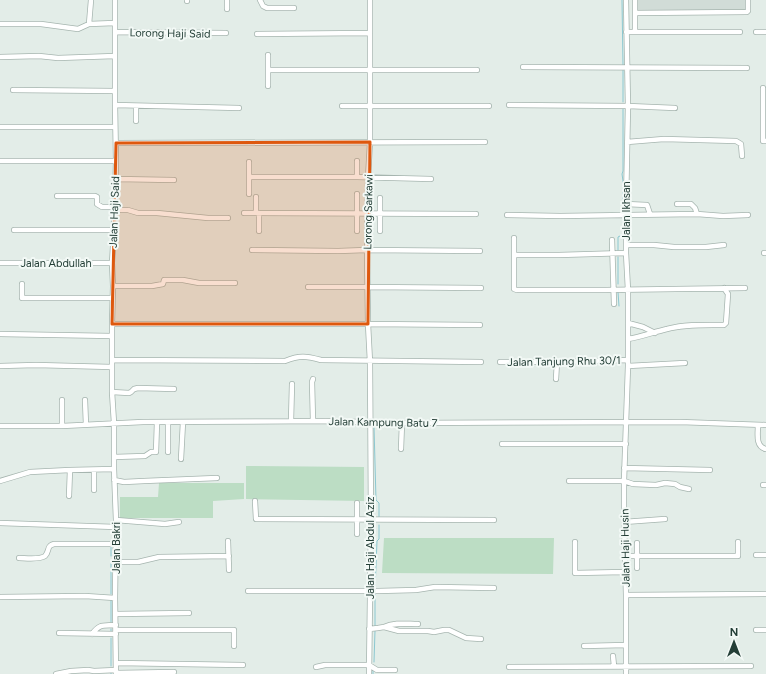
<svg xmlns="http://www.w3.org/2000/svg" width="766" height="674" font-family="Figtree,sans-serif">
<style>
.built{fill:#d1dcd7}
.green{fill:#bcddc4}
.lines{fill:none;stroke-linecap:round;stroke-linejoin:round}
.stream{stroke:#8cc8d1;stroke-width:1}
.minor-casing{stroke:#a6b5af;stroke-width:6}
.minor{stroke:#fff;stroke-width:4.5}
.marked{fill:#de580e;fill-opacity:0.2;stroke:#de580e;stroke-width:3;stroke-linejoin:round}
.labels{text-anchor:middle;stroke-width:4;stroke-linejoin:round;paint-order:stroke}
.street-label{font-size:11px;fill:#233e36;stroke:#f3f9f6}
</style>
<rect width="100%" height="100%" fill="#e3ede8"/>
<path class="built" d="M637 0H746V10L637 11Z"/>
<path class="green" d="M246 466 364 467V501L246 499Z
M159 483H244V499L213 501V518H120V497H158Z
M384 538H554L553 574 382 573Z"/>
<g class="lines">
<path class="stream" d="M622 0 623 65
M623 69V102
M623 109V171L622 174 623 181V214
M618 250V237L624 234 623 217
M618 284V257
M618 292 619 306
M374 427 376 500 379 503V517
M111 547V556
M111 563V594
M375 590 377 541 379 539V525
M111 600V622
M375 626V593
M111 629V631
M111 638V666
M374 662 375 631
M373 671V674
M111 673V674"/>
<defs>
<path id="minor" d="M115 0V105L116 161 114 230 112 263 113 286 112 324V392L114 423V469L116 520 115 598 116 674
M260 0 263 6 267 8H294
M626 0 628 106 626 204V253L628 290V366L624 481V522L626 595V674
M187 1V0
M227 9V0
M635 13 747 12 748 11V0
M0 24H41L78 29 89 24 115 23
M89 24 91 0
M115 32 226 33
M626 32H740
M635 32V0
M756 32H766
M257 34 370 33
M268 55V86
M0 57 39 56 58 58 115 56
M523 67 747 68
M268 70H477
M763 88V141H766
M13 90 115 91
M115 105 239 108
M509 105 628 106 675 108
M136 106V121
M342 106H489
M0 127H115
M627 142 664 139 736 141 741 144 742 156
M116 143 485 142
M0 161H116
M249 177H357L431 179
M357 177V161
M115 179 174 180
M249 194V162
M57 196H95L97 197V204L102 207H115L121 210H128L138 213H157L208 218H228
M256 197V213
M626 204 647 205 650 214
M677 204H691L695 208 697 214 723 216 748 215
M244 213 476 214
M259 213V231
M507 215 560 216 697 214
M14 230H114
M357 231V194
M380 231V198
M514 238V289L517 290H606L745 288
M612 240 614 304
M626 245H654L674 247H706L724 245
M252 250 338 251 367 250 480 251
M764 253H766
M514 255H559L626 253
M0 263H112
M22 284V298H112
M113 286H152L163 284 164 280H183L199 283H235
M308 287H367L481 288
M628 323 643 327 655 333
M112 324H368L480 325
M0 334 112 336
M628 339C641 337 654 332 667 329 686 324 706 325 724 325L726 323 728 294 724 288
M112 360 285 361C300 355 306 356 321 360L481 362
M500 362H557L628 360
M0 366 36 365 112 367
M628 366 685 363
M313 379 312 382 313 421
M556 379 557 362
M112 392 129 393 131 392 134 389 138 388 174 389
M62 400V426
M85 400 86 425
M291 421 292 384
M758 425C758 433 755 447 766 449
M0 426H62L143 422 326 421 402 423 680 422 766 425
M502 444H626
M401 449 402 423
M168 452V422
M114 457 145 456 151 452H156L157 422
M181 459 183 422
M624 468 710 470
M94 470V490
M114 480 124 482 144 481 217 478
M0 481 30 472 70 470 114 469
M569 481H624L633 484 656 485 665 483 675 484 680 487 689 489
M763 485H766
M69 496 70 470
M255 501 256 519 494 520
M116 520 165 524 179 522
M624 522 665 519
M0 523 116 527
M357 534V503
M228 541 229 570
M575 542V573L625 572
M637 543V568
M756 555H766
M625 556H738V542
M19 558C25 558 40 560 45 556 50 551 46 546 54 544H116
M116 562H138L159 557 229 556
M248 591H378L416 590 435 587 494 588
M626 595 766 594
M0 597 85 596 115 598
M116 614 189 613
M384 627C394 622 407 624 418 624
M369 629 378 628 384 627 399 631H428L434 632 444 630H449L466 638 481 639
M116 630H234V646
M756 630H766
M59 633 116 634
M92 634C100 623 104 626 116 625
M584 646 626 645
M613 656 614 666
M116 663 243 665
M316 667 325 665H369L377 670H395
M509 667 751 666
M116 673 174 672
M56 674 71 671 88 670 94 671 116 670
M369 674 371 519 370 362 368 324 367 250 368 178 370 142V0"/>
</defs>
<use href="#minor" class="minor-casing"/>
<use href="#minor" class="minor"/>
</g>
<path class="marked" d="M370 142 368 324H112L116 143Z"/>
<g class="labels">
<g class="street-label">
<text transform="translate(170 33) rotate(1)" y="4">Lorong Haji Said</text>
<text transform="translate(626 211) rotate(-90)" y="4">Jalan Ikhsan</text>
<text transform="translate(114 212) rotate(-88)" y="4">Jalan Haji Said</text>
<text transform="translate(368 212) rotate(-89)" y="4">Lorong Sarkawi</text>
<text x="56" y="267">Jalan Abdullah</text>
<text transform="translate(564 361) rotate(-1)" y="4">Jalan Tanjung Rhu 30/1</text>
<text transform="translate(383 422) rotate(1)" y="4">Jalan Kampung Batu 7</text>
<text transform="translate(116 548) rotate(-90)" y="4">Jalan Bakri</text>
<text transform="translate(370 548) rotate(-90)" y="4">Jalan Haji Abdul Aziz</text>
<text transform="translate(625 548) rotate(-91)" y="4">Jalan Haji Husin</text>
</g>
</g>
<g transform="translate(734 642)" stroke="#f3f9f6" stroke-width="3" paint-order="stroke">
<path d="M0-3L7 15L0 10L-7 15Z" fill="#233e36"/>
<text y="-6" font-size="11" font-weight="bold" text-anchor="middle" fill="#233e36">N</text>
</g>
</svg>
